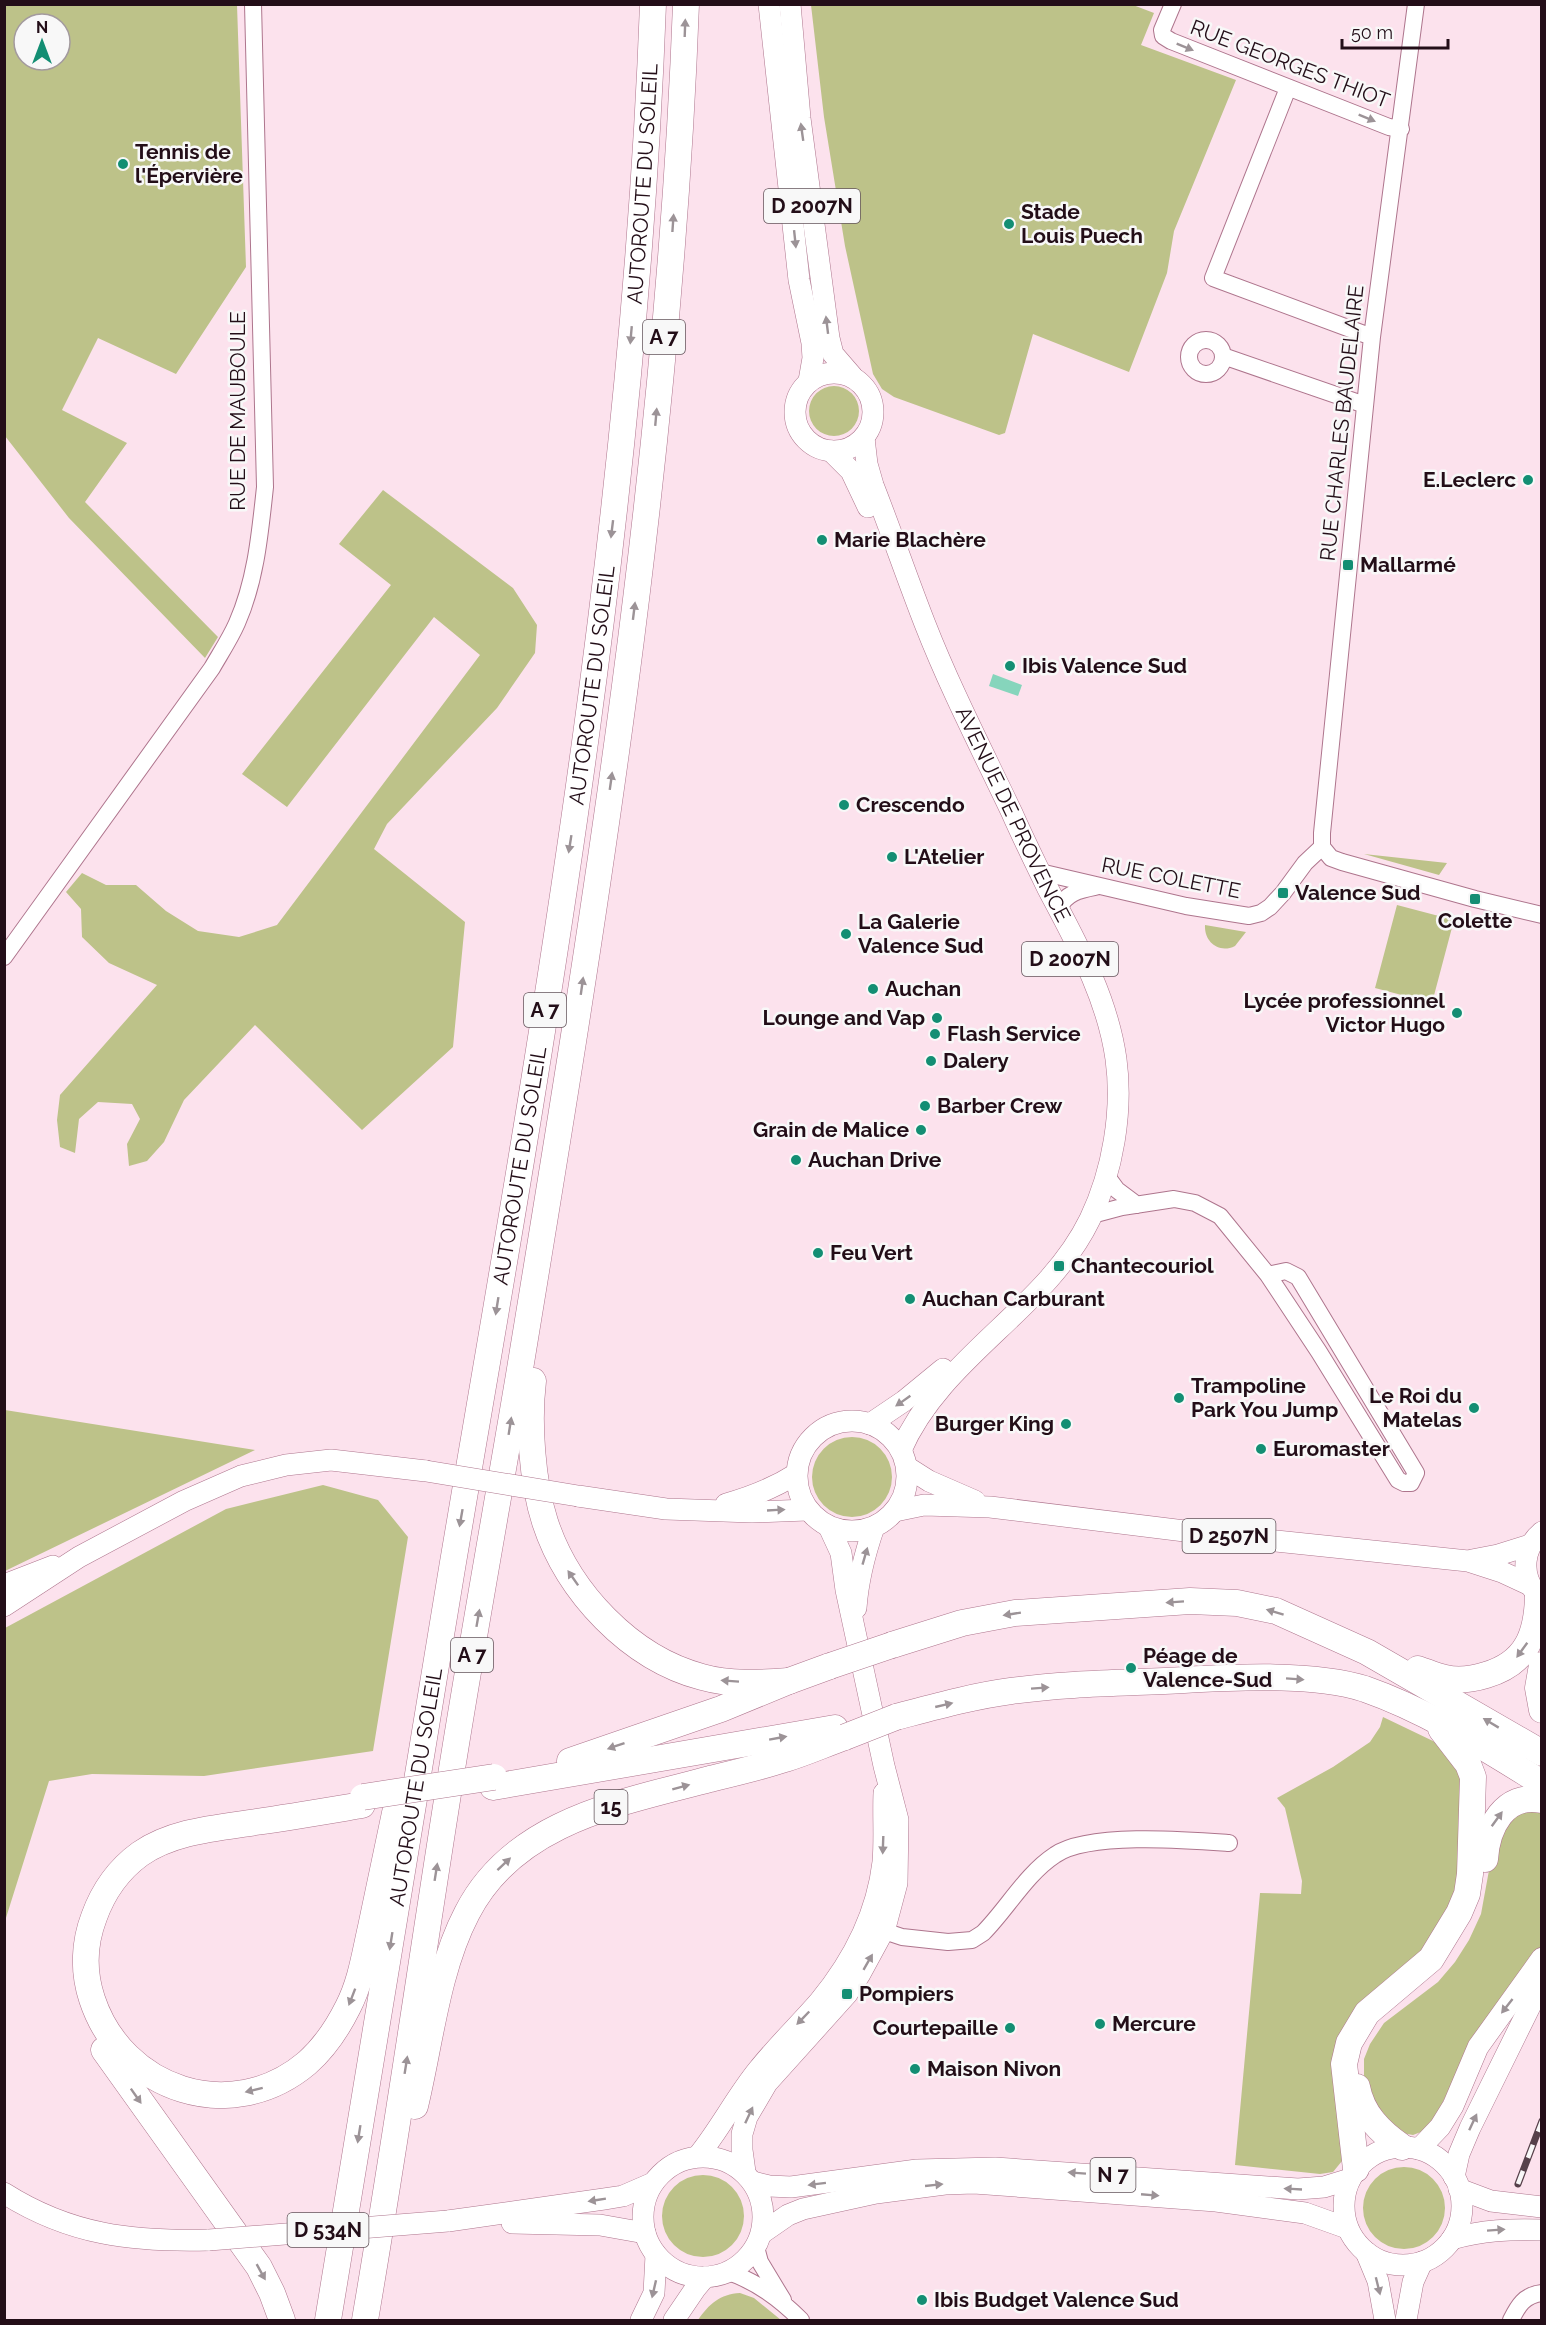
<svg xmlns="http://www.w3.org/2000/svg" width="1546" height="2325" font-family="Raleway,sans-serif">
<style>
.green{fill:#bdc289;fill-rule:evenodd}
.water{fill:#86d5bc}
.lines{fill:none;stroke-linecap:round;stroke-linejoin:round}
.minor-casing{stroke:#ae758d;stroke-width:18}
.major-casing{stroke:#ae758d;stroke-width:22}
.highway-casing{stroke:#ae758d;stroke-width:27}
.minor{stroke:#fff;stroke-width:16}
.major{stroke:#fff;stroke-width:21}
.highway{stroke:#fff;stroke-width:26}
.rail-casing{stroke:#56404a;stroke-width:7}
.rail{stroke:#f8f8f8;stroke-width:4.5;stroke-dasharray:14;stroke-linecap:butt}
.major-bridge-casing{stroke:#ae758d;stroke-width:22;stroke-linecap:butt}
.highway-bridge-casing{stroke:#ae758d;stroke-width:27;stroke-linecap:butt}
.major-bridge{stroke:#fff;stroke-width:21}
.highway-bridge{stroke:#fff;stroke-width:26}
.oneway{fill:#9c9397}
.poi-dot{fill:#138e73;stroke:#f8f8f8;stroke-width:2}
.labels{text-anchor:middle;stroke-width:5;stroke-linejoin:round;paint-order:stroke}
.shield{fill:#f8f8f8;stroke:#63545b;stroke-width:1.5}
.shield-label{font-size:20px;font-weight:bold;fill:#230e18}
.street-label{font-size:21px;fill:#230e18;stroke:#f8f8f8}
.poi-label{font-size:21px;font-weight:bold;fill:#230e18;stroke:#f8f8f8;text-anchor:start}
</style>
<rect width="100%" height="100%" fill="#fce2ed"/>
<path class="green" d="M4 5H237L246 267 176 374 98 338 62 410 127 443 85 502 218 637 205 658 69 518 5 436ZM24 24H60V60H24Z
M811 5H1133L1154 13 1141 45 1236 80 1174 231 1167 273 1129 372 1033 334 1005 433 999 435 894 397 882 389 873 374 845 246 824 117Z
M809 411a25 25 0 1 1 50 0a25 25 0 1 1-50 0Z
M383 490 513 588 537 625 535 653 497 708 387 824 374 849 465 922 453 1047 362 1130 255 1025 184 1100 164 1142 147 1161 129 1166 127 1144 140 1119 132 1104 98 1102 79 1119 75 1153 60 1147 57 1120 60 1095 157 985 109 963 82 937 81 909 66 892 82 873 106 885H136L166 911 198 931 239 937 277 925 480 655 434 617 287 807 242 774 391 585 339 544Z
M1364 854 1447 863 1439 875Z
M1397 905 1454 920 1432 1003 1375 988Z
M1205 925 1246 932 1235 946C1219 954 1204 942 1205 925Z
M4 1410H5L255 1450 5 1571Z
M812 1477a40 40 0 1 1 80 0a40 40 0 1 1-80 0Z
M323 1485 378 1500 408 1537 373 1751 204 1776 92 1774 49 1781 5 1921V1628L226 1509Z
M1383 1717 1433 1741 1454 1756 1461 1770 1462 1879 1436 1944 1365 2004 1342 2161 1333 2172 1320 2174 1235 2165 1260 1893 1301 1894 1302 1881 1285 1808 1277 1798 1333 1767 1370 1742 1380 1727Z
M1541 1808V1950L1461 2063 1436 2117 1426 2130 1413 2135 1402 2133 1383 2122 1364 2077V2059L1370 2044 1384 2023 1438 1982 1455 1962 1469 1940 1481 1914 1494 1843 1508 1816Z
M1363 2208a41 41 0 1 1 82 0a41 41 0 1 1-82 0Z
M662 2216a41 41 0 1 1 82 0a41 41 0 1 1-82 0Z
M740 2293 754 2298 781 2320H698C709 2304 720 2294 740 2293Z"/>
<path class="water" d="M993 674 1022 685 1018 696 989 686Z"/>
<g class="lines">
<defs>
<path id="minor" d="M1173 4 1162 30 1163 36 1171 41 1389 127 1401 129
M1288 88 1213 278 1372 337
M1189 357a17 17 0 1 1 34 0a17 17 0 1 1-34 0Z
M1223 356 1365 405
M1322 847V833L1372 337 1416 4
M1322 847 1331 858 1342 862 1475 899 1542 915
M1040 872 1186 906 1249 916 1261 913 1270 907 1283 893 1305 863 1322 847
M1059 909C1065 893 1080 890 1095 887
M4 957 212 668C220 654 230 639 237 623 256 580 260 533 265 487L253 4
M1106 1175 1117 1190 1137 1205
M1092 1215 1122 1207 1174 1199 1195 1203 1220 1216 1268 1275 1319 1352 1398 1480 1404 1483H1411L1416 1473 1298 1277 1286 1271 1268 1275
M874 1922 890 1933 902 1937 948 1942 972 1940 983 1933C1007 1909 1026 1874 1055 1855 1088 1832 1188 1840 1229 1843
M756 2247 760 2262 783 2300
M728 2272C756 2281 780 2299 801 2320
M1511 2320C1518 2306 1524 2295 1542 2293"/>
<g id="major">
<path d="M769 4 799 280 812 343 813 358 809 381"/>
<path d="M790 4 800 118 829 338 833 354 852 376"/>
<circle cx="834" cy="412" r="39"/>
<path id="s1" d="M864 438 867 464 873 485C891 531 907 578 925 624 950 688 982 750 1012 813 1023 838 1035 862 1047 887 1076 942 1107 996 1116 1059 1123 1111 1113 1171 1090 1219 1046 1310 942 1356 901 1450"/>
<path d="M831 451 851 471 868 507"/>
<circle cx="852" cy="1476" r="55"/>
<path d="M870 1424 904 1401 943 1369"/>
<path d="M907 1467 929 1481 975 1501"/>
<path d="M578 1496 666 1509 752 1512 807 1510"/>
<path d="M726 1504C751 1497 774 1488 796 1474"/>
<path d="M895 1511 924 1505 990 1507 1209 1534 1468 1561 1502 1572 1530 1585"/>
<path d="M1472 1560 1498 1555 1530 1545"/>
<path d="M4 1585 53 1566"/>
<path d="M1535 1592C1521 1573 1523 1548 1542 1532"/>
<path d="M4 1606 79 1557 184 1501 241 1476 286 1465 331 1460 426 1471"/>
<path d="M856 1608C858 1580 865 1553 874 1527"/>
<circle cx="1403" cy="2206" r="59"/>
<path d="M1419 2149 1440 2127 1453 2106 1478 2047 1542 1958"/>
<path d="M698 2156C720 2129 736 2097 758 2070 777 2046 799 2025 819 2002 852 1962 877 1914 883 1862 885 1839 883 1816 884 1793"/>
<circle cx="703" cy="2217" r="60"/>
<path d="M745 2172 742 2150V2134L747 2117 767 2083 847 1994 860 1974 885 1928 897 1883 898 1820 884 1766 846 1590 841 1553 829 1527"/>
<path d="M1454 2177 1459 2154 1470 2128 1542 1982"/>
<path d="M753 2182 769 2186 791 2187 917 2170 995 2168 1298 2189 1324 2187 1350 2179"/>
<path d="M1459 2189 1491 2201 1542 2207"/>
<path d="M4 2193C70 2235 133 2242 209 2240"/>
<path d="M448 2221 604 2199 623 2196 653 2183"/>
<path d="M512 2223 600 2225 645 2233"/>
<path d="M762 2233 788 2215 803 2209 876 2193 945 2184 974 2183 1216 2201 1305 2213 1347 2228"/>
<path d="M1452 2239C1482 2230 1511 2229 1542 2230"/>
<path d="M1366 2252 1378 2281 1385 2320"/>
<path d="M641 2320 654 2293 656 2255"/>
<path d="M674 2320 695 2289 705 2277"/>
<path d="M1406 2320 1413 2282 1422 2262"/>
</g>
<g id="highway">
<path d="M533 1381C528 1422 532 1482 545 1522 568 1592 630 1658 702 1677 730 1685 760 1683 789 1681"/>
<path d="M892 1645 962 1623 1015 1613 1190 1601 1237 1603 1276 1611 1367 1652 1542 1753"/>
<path d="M1542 1665 1538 1688 1542 1710"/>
<path d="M1418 1669C1427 1672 1436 1676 1445 1678 1458 1681 1473 1679 1486 1675 1527 1663 1537 1634 1538 1596"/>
<path d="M896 1717C934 1707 973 1696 1011 1691 1068 1683 1127 1683 1184 1680 1236 1677 1315 1673 1365 1689 1428 1711 1485 1748 1542 1783"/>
<path d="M570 1761 721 1709 789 1681 830 1666"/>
<path d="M493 1787 835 1728"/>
<path d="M362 1805C326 1811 291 1817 256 1822 217 1828 173 1831 140 1854 118 1870 103 1892 94 1917 84 1943 83 1972 92 1999 122 2090 231 2127 307 2063 324 2048 338 2027 348 2007 361 1982 365 1953 371 1927 379 1889 387 1851 395 1813"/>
<path d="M1485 1859C1487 1828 1504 1792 1542 1800"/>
<path d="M104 2050 259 2267 272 2293 282 2320"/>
<path d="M1357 2087C1362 2114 1380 2132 1402 2147"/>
<path d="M415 2106C430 2044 437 1970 467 1913 514 1821 620 1803 710 1779 735 1773 761 1767 785 1759 805 1753 825 1744 845 1737"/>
<path d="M1356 2169 1344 2064 1349 2043 1367 2013 1431 1959 1459 1913 1467 1894 1470 1874 1473 1777 1468 1764 1441 1729"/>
<path id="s2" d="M328 2320C377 2035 421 1748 470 1462 553 979 635 495 653 4"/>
<path d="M365 2320C396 2139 422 1957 451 1775 472 1643 496 1512 518 1381 593 925 669 467 686 4"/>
</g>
</defs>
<use href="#minor" class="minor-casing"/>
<use href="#major" class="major-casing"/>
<use href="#highway" class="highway-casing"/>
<use href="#minor" class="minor"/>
<use href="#major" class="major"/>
<use href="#highway" class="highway"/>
<defs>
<path id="rail" d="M1518 2184 1542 2121"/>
</defs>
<use href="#rail" class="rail-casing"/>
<use href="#rail" class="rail"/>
<defs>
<path id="major-bridge" d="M426 1471 578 1496
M209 2240 448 2221"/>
<path id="highway-bridge" d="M830 1666 892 1645
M845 1737 896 1717
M363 1797 494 1777"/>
</defs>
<use href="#major-bridge" class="major-bridge-casing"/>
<use href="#highway-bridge" class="highway-bridge-casing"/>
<use href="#major-bridge" class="major-bridge"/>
<use href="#highway-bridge" class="highway-bridge"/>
</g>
<defs><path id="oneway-solid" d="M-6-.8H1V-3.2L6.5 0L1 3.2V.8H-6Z" transform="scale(1.5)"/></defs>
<g class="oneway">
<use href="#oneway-solid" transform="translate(685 28) rotate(-88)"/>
<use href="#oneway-solid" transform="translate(1185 47) rotate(22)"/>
<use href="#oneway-solid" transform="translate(1367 118) rotate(22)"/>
<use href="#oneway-solid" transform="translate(802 132) rotate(-98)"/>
<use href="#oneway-solid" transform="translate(673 223) rotate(-86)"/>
<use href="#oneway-solid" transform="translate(795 239) rotate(84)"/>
<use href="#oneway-solid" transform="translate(827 325) rotate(-97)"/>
<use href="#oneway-solid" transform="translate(631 335) rotate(95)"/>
<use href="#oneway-solid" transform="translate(656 417) rotate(-85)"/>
<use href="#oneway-solid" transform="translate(612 529) rotate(97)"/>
<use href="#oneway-solid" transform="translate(634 611) rotate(-83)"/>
<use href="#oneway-solid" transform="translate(611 781) rotate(-82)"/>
<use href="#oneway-solid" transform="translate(570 844) rotate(99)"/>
<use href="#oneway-solid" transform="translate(582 986) rotate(-82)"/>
<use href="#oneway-solid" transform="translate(497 1306) rotate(99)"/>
<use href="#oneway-solid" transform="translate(903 1401) rotate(145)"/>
<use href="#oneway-solid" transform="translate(510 1426) rotate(-81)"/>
<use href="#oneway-solid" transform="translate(776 1510) rotate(-3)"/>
<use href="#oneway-solid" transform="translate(461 1518) rotate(100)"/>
<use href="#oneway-solid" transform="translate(865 1556) rotate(-74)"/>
<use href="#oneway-solid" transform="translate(573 1578) rotate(-125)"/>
<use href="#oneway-solid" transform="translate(1175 1602) rotate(176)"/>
<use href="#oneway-solid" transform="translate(1275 1612) rotate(-163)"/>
<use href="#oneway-solid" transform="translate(1012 1614) rotate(171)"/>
<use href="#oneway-solid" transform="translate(478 1618) rotate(-80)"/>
<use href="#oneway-solid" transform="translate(1522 1650) rotate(126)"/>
<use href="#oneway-solid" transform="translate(1295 1679) rotate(4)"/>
<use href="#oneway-solid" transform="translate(730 1681) rotate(-176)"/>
<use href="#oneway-solid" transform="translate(1040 1688) rotate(-4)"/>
<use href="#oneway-solid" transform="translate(944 1705) rotate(-13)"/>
<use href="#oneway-solid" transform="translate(1491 1723) rotate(-149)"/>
<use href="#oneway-solid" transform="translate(778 1738) rotate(-10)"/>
<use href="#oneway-solid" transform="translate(616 1746) rotate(161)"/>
<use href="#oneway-solid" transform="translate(681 1787) rotate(-15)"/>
<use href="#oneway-solid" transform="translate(1497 1819) rotate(-54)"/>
<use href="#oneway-solid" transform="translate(883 1845) rotate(92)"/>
<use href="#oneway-solid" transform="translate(504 1864) rotate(-43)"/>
<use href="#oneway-solid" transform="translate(436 1872) rotate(-81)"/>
<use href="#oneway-solid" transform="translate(391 1941) rotate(99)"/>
<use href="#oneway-solid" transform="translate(868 1962) rotate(-60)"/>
<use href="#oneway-solid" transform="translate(352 1997) rotate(111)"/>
<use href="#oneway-solid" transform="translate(1507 2006) rotate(128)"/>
<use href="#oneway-solid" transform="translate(803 2018) rotate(134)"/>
<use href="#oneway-solid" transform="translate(406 2065) rotate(-81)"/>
<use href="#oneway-solid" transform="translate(254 2090) rotate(166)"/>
<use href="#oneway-solid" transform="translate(136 2096) rotate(55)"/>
<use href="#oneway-solid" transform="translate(749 2115) rotate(-65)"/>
<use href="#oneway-solid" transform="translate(1473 2122) rotate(-65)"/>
<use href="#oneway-solid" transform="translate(359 2134) rotate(99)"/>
<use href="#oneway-solid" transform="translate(1077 2173) rotate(-176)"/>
<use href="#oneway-solid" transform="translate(817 2184) rotate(173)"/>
<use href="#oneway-solid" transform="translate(934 2185) rotate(-6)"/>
<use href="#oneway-solid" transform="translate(1293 2189) rotate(-177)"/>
<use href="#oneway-solid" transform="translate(1150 2195) rotate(5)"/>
<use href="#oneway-solid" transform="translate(597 2200) rotate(171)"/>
<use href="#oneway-solid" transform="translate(1496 2230) rotate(-4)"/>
<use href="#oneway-solid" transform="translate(261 2272) rotate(61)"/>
<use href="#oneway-solid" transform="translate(1378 2286) rotate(76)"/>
<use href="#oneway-solid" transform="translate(654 2289) rotate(103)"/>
</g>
<g class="poi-dot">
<circle cx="123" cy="164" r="6"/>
<circle cx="1009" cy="224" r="6"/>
<circle cx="1528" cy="480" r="6"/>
<circle cx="822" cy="540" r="6"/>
<rect x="1342" y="559" width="12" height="12" rx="3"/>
<circle cx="1010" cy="666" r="6"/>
<circle cx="844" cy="805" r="6"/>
<circle cx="892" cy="857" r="6"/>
<rect x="1277" y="887" width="12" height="12" rx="3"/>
<rect x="1469" y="893" width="12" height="12" rx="3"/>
<circle cx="846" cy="934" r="6"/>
<circle cx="873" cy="989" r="6"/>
<circle cx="1457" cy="1013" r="6"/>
<circle cx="937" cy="1018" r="6"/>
<circle cx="935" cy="1034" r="6"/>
<circle cx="931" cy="1061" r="6"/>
<circle cx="925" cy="1106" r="6"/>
<circle cx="921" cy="1130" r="6"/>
<circle cx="796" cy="1160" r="6"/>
<circle cx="818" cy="1253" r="6"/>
<rect x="1053" y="1260" width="12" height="12" rx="3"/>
<circle cx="910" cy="1299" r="6"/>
<circle cx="1179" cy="1398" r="6"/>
<circle cx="1474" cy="1408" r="6"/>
<circle cx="1066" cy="1424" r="6"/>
<circle cx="1261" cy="1449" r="6"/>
<circle cx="1131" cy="1668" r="6"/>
<rect x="841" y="1988" width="12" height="12" rx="3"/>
<circle cx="1100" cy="2024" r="6"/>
<circle cx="1010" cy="2028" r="6"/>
<circle cx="915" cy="2069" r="6"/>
<circle cx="922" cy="2300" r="6"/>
</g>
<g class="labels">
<g class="shield">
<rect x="764" y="189" width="96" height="34" rx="4.5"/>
<rect x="643" y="320" width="42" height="34" rx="4.5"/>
<rect x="1022" y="942" width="96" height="34" rx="4.5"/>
<rect x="524" y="993" width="42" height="34" rx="4.5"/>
<rect x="1182.5" y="1519" width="93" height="34" rx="4.5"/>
<rect x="451" y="1638" width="42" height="34" rx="4.5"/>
<rect x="594.5" y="1790" width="33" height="34" rx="4.5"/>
<rect x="1090.5" y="2158" width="45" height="34" rx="4.5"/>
<rect x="287.5" y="2213" width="81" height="34" rx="4.5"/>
</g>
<g class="shield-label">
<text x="812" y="213">D 2007N</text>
<text x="664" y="344">A 7</text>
<text x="1070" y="966">D 2007N</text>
<text x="545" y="1017">A 7</text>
<text x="1229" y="1543">D 2507N</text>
<text x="472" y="1662">A 7</text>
<text x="611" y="1814">15</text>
<text x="1113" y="2182">N 7</text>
<text x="328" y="2237">D 534N</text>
</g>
<g class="street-label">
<text transform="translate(1290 64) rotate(21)" y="7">RUE GEORGES THIOT</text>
<text dy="7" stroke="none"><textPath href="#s2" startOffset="2160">AUTOROUTE DU SOLEIL</textPath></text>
<text transform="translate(238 411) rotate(-90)" y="7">RUE DE MAUBOULE</text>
<text transform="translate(1342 423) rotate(-84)" y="7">RUE CHARLES BAUDELAIRE</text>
<text dy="7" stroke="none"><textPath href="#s2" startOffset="1656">AUTOROUTE DU SOLEIL</textPath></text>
<text dy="7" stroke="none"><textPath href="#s1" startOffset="406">AVENUE DE PROVENCE</textPath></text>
<text transform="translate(1171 878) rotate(11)" y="7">RUE COLETTE</text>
<text dy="7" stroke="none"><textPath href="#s2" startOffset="1170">AUTOROUTE DU SOLEIL</textPath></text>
<text dy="7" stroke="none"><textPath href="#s2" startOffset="540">AUTOROUTE DU SOLEIL</textPath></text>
</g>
<g class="poi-label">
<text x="135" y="159">Tennis de<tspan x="135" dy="24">l'Épervière</tspan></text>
<text x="1021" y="219">Stade<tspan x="1021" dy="24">Louis Puech</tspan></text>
<text x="1516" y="487" text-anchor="end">E.Leclerc</text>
<text x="834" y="547">Marie Blachère</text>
<text x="1360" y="572">Mallarmé</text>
<text x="1022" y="673">Ibis Valence Sud</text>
<text x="856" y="812">Crescendo</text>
<text x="904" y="864">L'Atelier</text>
<text x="1295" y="900">Valence Sud</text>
<text x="1475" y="928" text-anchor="middle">Colette</text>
<text x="858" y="929">La Galerie<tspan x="858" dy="24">Valence Sud</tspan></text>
<text x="885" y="996">Auchan</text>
<text x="1445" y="1008" text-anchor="end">Lycée professionnel<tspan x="1445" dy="24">Victor Hugo</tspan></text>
<text x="925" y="1025" text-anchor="end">Lounge and Vap</text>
<text x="947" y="1041">Flash Service</text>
<text x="943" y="1068">Dalery</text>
<text x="937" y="1113">Barber Crew</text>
<text x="909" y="1137" text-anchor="end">Grain de Malice</text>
<text x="808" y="1167">Auchan Drive</text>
<text x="830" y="1260">Feu Vert</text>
<text x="1071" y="1273">Chantecouriol</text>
<text x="922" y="1306">Auchan Carburant</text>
<text x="1191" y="1393">Trampoline<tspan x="1191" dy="24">Park You Jump</tspan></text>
<text x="1462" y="1403" text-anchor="end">Le Roi du<tspan x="1462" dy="24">Matelas</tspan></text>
<text x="1054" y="1431" text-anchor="end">Burger King</text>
<text x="1273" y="1456">Euromaster</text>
<text x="1143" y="1663">Péage de<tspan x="1143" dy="24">Valence-Sud</tspan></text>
<text x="859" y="2001">Pompiers</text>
<text x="1112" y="2031">Mercure</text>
<text x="998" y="2035" text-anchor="end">Courtepaille</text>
<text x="927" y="2076">Maison Nivon</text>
<text x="934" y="2307">Ibis Budget Valence Sud</text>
</g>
</g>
<rect width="1546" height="2325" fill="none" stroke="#230e18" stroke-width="12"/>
<g transform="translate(42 42)"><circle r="28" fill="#f8f8f8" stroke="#a39a9e" stroke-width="1.5"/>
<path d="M0-4.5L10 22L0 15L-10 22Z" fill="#138e73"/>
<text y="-9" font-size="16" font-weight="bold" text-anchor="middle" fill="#230e18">N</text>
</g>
<path d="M1342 39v9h106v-9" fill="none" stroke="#230e18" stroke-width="3"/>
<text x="1351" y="39" font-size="18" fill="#230e18" stroke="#f8f8f8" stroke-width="4.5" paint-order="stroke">50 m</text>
</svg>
